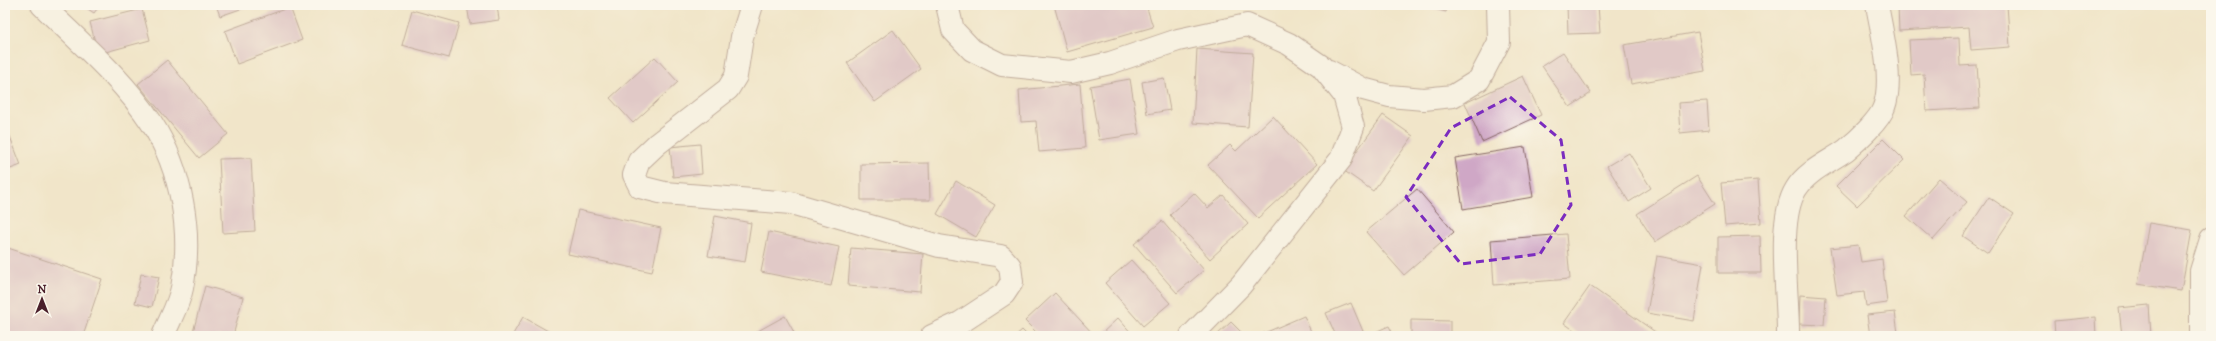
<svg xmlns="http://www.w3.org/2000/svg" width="2216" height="341" font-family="'IM FELL DW Pica',serif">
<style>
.building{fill:#cfa7c6}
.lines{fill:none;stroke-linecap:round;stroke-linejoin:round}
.minor-casing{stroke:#846462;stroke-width:24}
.minor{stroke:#fff;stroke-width:22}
.marked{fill:none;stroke:#7b2cbf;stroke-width:3;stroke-dasharray:8 5;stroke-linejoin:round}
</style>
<rect width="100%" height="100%" fill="#fbf7ec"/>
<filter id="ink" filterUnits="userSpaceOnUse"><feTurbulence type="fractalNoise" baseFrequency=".025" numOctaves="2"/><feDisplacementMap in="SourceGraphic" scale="8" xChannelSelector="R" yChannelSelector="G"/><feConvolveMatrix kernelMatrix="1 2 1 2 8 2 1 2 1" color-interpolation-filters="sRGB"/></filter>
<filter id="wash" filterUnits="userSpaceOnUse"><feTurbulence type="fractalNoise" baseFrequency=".012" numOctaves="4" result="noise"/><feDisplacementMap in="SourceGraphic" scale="16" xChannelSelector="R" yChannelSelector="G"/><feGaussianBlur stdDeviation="0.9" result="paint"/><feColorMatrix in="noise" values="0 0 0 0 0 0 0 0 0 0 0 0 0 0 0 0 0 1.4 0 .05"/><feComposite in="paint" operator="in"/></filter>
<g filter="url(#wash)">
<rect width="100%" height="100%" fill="#f1e5c9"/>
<g id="blocks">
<path class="building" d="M82 5H100L94 13Z
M216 5H252L220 16Z
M467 5H497L499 20 470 24Z
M1054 5H1146L1153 27 1067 52Z
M1420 5H1448L1446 12Z
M1567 5H1598L1600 33 1568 34Z
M1898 5H2007L2010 47 1971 50 1969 27 1899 31Z
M290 7 302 40 237 64 225 31Z
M142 9 150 40 98 54 90 22Z
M412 10 459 23 449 58 402 45Z
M893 30 921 69 875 102 847 63Z
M1698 32 1705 71 1631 84 1624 45Z
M1959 38 1960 66 1977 65 1980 108 1926 111 1924 74 1911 75 1909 40Z
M1197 49 1253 53 1248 127 1193 123Z
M1563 52 1591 93 1570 107 1542 66Z
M655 57 678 82 633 123 610 98Z
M167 60 228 134 199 158 138 84Z
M1523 76 1541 115 1482 142 1465 103Z
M1164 78 1170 110 1147 114 1142 82Z
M1130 79 1139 134 1099 140 1090 86Z
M1080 84 1085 148 1039 152 1036 121 1021 122 1019 90Z
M1707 101 1709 130 1680 133 1678 103Z
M1383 115 1413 136 1373 191 1343 170Z
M1273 116 1317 164 1258 218 1208 165 1230 145 1236 151Z
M9 134 21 165 5 171V136Z
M1883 139 1904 160 1857 206 1836 186Z
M700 144 702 174 673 177 670 147Z
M1525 147 1533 197 1463 209 1455 158Z
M1629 153 1651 188 1629 202 1607 166Z
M251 158 255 231 223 233 219 159Z
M929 163 930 200H861V164Z
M1697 176 1715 204 1655 242 1637 214Z
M1939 178 1967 202 1933 240 1906 216Z
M1758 180 1761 223 1725 226 1721 183Z
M956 181 995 205 976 237 937 214Z
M1417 189 1454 232 1404 275 1366 232Z
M1194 193 1208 208 1223 195 1248 224 1210 259 1170 215Z
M1989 197 2014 214 1988 253 1963 236Z
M578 210 661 228 652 272 568 254Z
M715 216 751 223 745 262 708 256Z
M1162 221 1204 270 1177 293 1134 244Z
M2149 223 2192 230 2181 291 2138 284Z
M769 232 839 247 831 286 761 272Z
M1566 234 1570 279 1494 285 1491 240Z
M1760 236 1761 273H1718V237Z
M1858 245 1861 262 1882 259 1887 303 1866 306 1864 292 1837 295 1830 248Z
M5 247 102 279 83 336H5Z
M851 248 923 254 920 292 848 286Z
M1657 256 1703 264 1694 321 1647 313Z
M1131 260 1170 303 1143 326 1105 283Z
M141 274 159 277 152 307 135 303Z
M205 286 243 297 233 336H192Z
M1590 286 1661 336H1582L1564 323Z
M1055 293 1095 336H1040L1025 321Z
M1800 295 1826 297 1824 325 1799 324Z
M1351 303 1365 336H1336L1326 313Z
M2149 305 2151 336H2122L2119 308Z
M1895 312 1898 333 1870 336 1867 315Z
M785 316 796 336H749Z
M1304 316 1313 336H1263L1262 334Z
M523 317 557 336H512Z
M2095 317 2096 336H2055L2054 321Z
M1118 318 1134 336H1099Z
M1411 320 1450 321V336H1411Z
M1231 322 1245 336H1216Z
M1389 326 1394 336H1366Z
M1022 330 1028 336H1015Z"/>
</g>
</g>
<g filter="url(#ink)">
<use href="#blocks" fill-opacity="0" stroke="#846462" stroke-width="1"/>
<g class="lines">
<defs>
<path id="minor" d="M42 5C79 42 122 78 151 122 182 170 193 233 182 288 179 304 169 321 163 336
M752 5 742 37 736 76 728 89 657 144 639 161 634 175 640 187 664 193 791 203 939 246 1001 256 1010 266 1012 282 1004 294 960 323 932 336
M947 5 953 30 972 50 1002 65 1071 72 1110 63 1178 40 1247 25 1289 44 1321 66 1344 95 1353 127 1341 159 1241 285 1191 336
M1329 71 1363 89 1389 96 1424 99 1453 96 1479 80 1499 42 1498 5
M1788 336C1789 297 1776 221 1796 189 1807 171 1829 162 1846 150 1857 141 1880 120 1884 107 1894 80 1882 33 1877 5
M2201 336V271L2211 239"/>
</defs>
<use href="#minor" class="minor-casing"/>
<use href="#minor" class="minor"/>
</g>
</g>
<path d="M0 0H2216V341H0ZM1510 97 1561 140 1571 205 1540 254 1461 264 1406 197 1451 128Z" fill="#f1e5c9" fill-opacity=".55" fill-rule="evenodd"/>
<path class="marked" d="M1510 97 1561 140 1571 205 1540 254 1461 264 1406 197 1451 128Z"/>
<rect width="2216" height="341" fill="none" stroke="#fbf7ec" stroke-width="20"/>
<g transform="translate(42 299)" stroke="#fbf7ec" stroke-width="3" paint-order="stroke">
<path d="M0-3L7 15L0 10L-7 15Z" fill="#4a1f2b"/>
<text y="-6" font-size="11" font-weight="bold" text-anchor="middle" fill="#4a1f2b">N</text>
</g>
</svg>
